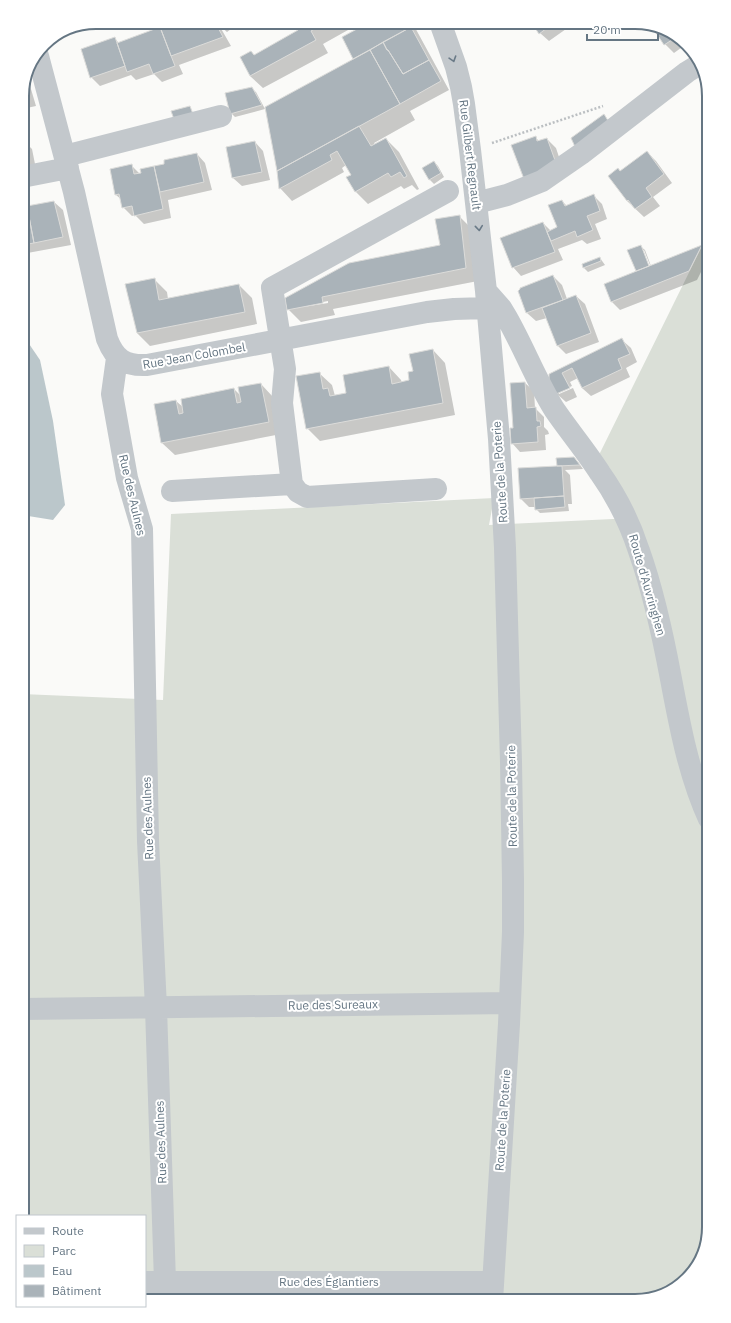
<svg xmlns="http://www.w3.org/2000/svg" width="731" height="1323" font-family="'IBM Plex Sans',sans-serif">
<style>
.green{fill:#dadfd7}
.water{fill:#bbc7cb}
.shadow{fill:#0003;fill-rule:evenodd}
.building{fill:#aab3b9;stroke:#dcdcda}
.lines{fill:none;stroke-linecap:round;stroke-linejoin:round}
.path{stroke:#bbbfc2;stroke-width:2.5;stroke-dasharray:2 2;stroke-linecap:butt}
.minor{stroke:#c3c8cc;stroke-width:22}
.oneway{stroke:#6a7a87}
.labels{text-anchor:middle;stroke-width:4;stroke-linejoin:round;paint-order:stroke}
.street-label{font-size:12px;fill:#657683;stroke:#fff}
.rim{fill:none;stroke:#657683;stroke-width:2}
</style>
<rect width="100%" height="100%" fill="#fafaf8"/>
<path class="green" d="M709 232V1227L697 1268 663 1295 635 1301H145V1216H22V694L163 700 171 514 494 498 489 525 634 518 598 457Z"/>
<path class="water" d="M23 335 40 360 53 421 65 505 53 520 22 515V336Z"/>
<path class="shadow" d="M99 22H121L103 27Z
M178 22H228L231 29 227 32 219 25 231 46 179 65 183 74 162 82 154 74 136 80 131 75 100 86 91 77 115 39 119 43Z
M295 22H355L357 25 323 44 328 53 263 88 250 76 251 52 255 56 300 31Z
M371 22H412L449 90 410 111 415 120 374 143 375 145 386 139 399 152 419 189 417 190 412 185 404 189 401 186 368 204 355 191 352 175 346 165 342 168 344 172 292 201 280 188 355 59 344 38Z
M532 22H576L549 41 540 33Z
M655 27 676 35 685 45 674 53 665 44 654 28Z
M28 79 36 106 22 109V92Z
M251 88 256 92 265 109 235 117 231 113Z
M535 137 540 142 547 139 556 148 564 172 533 186Z
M23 140 32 149 37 174 22 177Z
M255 142 263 151 270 180 242 186 233 178Z
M647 152 656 161 672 183 653 197 660 206 644 217 627 201 610 176 620 172Z
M197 154 205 163 212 190 168 200 171 218 144 224 135 215 132 216 123 207 122 200 116 195 131 165 140 174 143 173 142 169 166 164Z
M434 162 438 166 444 177 434 184 430 180 423 169Z
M593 195 602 204 607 219 595 224 601 239 587 244 582 240 558 249 563 260 521 276 513 267 543 223 551 231 558 228 562 201 567 206Z
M54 202 63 210 71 245 22 254V208Z
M459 216 472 229 478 281 333 309 335 315 301 322 288 309 442 246ZM328 301V303L303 307 308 305Z
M640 246 645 250 651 266 701 247 709 254V256L697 280 620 310 612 302 637 272 636 271ZM641 250H644L652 270 650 271Z
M600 258 605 265 588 272 584 268 583 265Z
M553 276 562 285 567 299 576 296 585 304 599 342 566 354 558 346 547 318 536 321 527 313 519 291Z
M154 279 167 292 168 299 239 285 252 298 257 324 150 346 137 333 126 285Z
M622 340 631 348 637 362 626 368 630 377 591 396 582 388 578 378 570 382 572 386 559 392V394L573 388 577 397 566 402 557 394 550 375Z
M433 350 445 363 455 415 320 441 307 428 319 373 332 385 335 396 348 393 389 367 401 380 402 383 410 381 414 372Z
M525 383 534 391 535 408 544 417V427L548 431 549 434 545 435 546 450 520 452 512 443Z
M261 384 273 397 281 434 175 455 162 443 155 405 176 401 184 408 234 389 242 397Z
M557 459 578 462 583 469 565 470 570 475 572 504H568L569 511 540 513 536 509V507H529L521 499 558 467Z"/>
<path class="building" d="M175 22H215L223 37 171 56 160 27Z
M218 22H227L228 25 222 28Z
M294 22H327L311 31 316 40 250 76 240 57 251 51 254 55 298 30Z
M370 22H409L411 27 353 59 342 37Z
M531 22H555L539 34Z
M160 27 175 66 153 74 149 64 127 72 117 43Z
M411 27 429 60 403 74 388 50H387L383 42Z
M654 27 676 35 678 36 664 45 653 28Z
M115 37 125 66 90 78 81 49Z
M383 42 387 50H388L403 74 429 60 441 81 400 104 370 50Z
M370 50 400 104 277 171 265 107Z
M25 86 28 98 22 99V92Z
M252 87 262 105 230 114 225 93Z
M190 106 194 117 175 122 171 111Z
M604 114 610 124 576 149 571 138Z
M359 126 371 146 386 138 407 176 404 178 400 172 391 177 388 173 355 192 346 177 351 175 337 151 330 155 332 160 279 189 277 171Z
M536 136 537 141 547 138 556 163 524 179 511 145Z
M24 139 29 166 22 167V140Z
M255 141 262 172 232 178 226 147Z
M647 151 664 174 646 188 652 197 635 209 628 200 627 201 608 176 618 168 620 171Z
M197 153 204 182 160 192 154 166 164 164V160Z
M434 161 441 173 429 180 422 168Z
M132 164 134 174 141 173 140 169 154 166 163 209 134 216 132 206 122 208 119 194 115 195 110 169Z
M594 194 600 211 587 216 593 230 577 237 575 231 551 241 547 232 557 227 548 205 562 200 565 206Z
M54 201 63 237 34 243 27 206Z
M27 206 34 243 22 245V207Z
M460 215 466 268 322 297 323 303 287 310 285 298 349 263 440 245 435 219Z
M543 222 555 252 512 268 500 238Z
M641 245 649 266 636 271 627 250Z
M702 245 689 271 611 302 604 284Z
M600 257 601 261 583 268 582 264Z
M553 275 563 300 526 313 518 291 520 289V288Z
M155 278 159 300 239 284 245 312 137 333 125 284Z
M576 295 591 333 557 346 542 308Z
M622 338 630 354 618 359 622 369 582 388 572 368 562 373 570 388 556 394 549 380V374Z
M433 349 443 403 306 429 296 376 320 372 323 389 328 388 330 396 346 393 343 375 389 366 392 384 409 380 408 372 413 371 409 354Z
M525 382 527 408 536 407 537 421H540L541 426 537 427 538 442 511 444 510 428H513L510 383Z
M261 383 269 422 161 443 154 404 176 400 179 414 183 413 181 399 234 388 237 403 241 402 238 387Z
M574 457 580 465 557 466 556 458Z
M557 466H562L564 496 520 499 518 468Z
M564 496 565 507 535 510 534 498Z"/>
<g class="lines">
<path class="path" d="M492 143 603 106"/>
<path class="minor" d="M440 22 456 67 461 87 464 104 470 150 486 291 499 439 505 548 511 762 513 880V932L509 1024 492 1301
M38 56 74 192 107 339C115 359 124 366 147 365L427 312 454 309 487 308
M65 156 221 116
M22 177 68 168
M476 203 507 195 542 181 581 154 687 72 700 64
M486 291 501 308 507 318C524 348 536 380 554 409 569 431 586 451 600 473 617 497 630 523 639 551 654 593 663 636 671 679 680 727 689 775 709 819
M117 358 112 394 127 478 142 529 148 841 156 1008 165 1282
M436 489 307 497 298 492 292 484 282 403 285 369 272 288 448 191
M172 491 292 484
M22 1009 510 1003
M145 1282H493"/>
</g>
<defs><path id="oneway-chevron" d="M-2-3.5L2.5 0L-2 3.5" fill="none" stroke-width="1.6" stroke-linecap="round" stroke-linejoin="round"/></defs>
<g class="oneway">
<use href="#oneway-chevron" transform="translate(453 59) rotate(72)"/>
<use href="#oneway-chevron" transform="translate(479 228) rotate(84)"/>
</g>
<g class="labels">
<g class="street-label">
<text transform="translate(470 155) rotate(83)" y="4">Rue Gilbert Regnault</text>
<text transform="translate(194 356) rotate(-10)" y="4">Rue Jean Colombel</text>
<text transform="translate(500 472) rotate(-94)" y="4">Route de la Poterie</text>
<text transform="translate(132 495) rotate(77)" y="4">Rue des Aulnes</text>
<text transform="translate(647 585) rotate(74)" y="4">Route d'Auvringhen</text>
<text transform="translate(512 796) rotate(-91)" y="4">Route de la Poterie</text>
<text transform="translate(148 818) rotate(-92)" y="4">Rue des Aulnes</text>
<text transform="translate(333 1005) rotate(-1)" y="4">Rue des Sureaux</text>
<text transform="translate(503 1120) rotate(-86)" y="4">Route de la Poterie</text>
<text transform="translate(161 1142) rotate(-92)" y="4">Rue des Aulnes</text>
<text x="329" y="1286">Rue des Églantiers</text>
</g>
</g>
<path d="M0 0H731V1323H0ZM96 29H635A67 67 0 0 1 702 96V1227A67 67 0 0 1 635 1294H96A67 67 0 0 1 29 1227V96A67 67 0 0 1 96 29Z" fill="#fff" fill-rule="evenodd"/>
<path class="rim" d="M96 29H635A67 67 0 0 1 702 96V1227A67 67 0 0 1 635 1294H96A67 67 0 0 1 29 1227V96A67 67 0 0 1 96 29Z"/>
<rect x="16" y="1215" width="130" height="92" fill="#ffffff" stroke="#c1c8cd"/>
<rect x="24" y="1228" width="20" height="6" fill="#c3c8cc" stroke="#c1c8cd"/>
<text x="52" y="1235" font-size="12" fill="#657683">Route</text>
<rect x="24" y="1245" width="20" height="12" fill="#dadfd7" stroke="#c1c8cd"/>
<text x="52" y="1255" font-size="12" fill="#657683">Parc</text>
<rect x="24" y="1265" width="20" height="12" fill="#bbc7cb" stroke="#c1c8cd"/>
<text x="52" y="1275" font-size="12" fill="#657683">Eau</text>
<rect x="24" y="1285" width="20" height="12" fill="#aab3b9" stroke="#c1c8cd"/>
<text x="52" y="1295" font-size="12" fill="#657683">Bâtiment</text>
<path d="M587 34v6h71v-6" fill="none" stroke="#657683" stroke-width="2"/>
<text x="593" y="34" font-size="12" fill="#657683" stroke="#ffffff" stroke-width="3" paint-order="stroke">20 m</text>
</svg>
